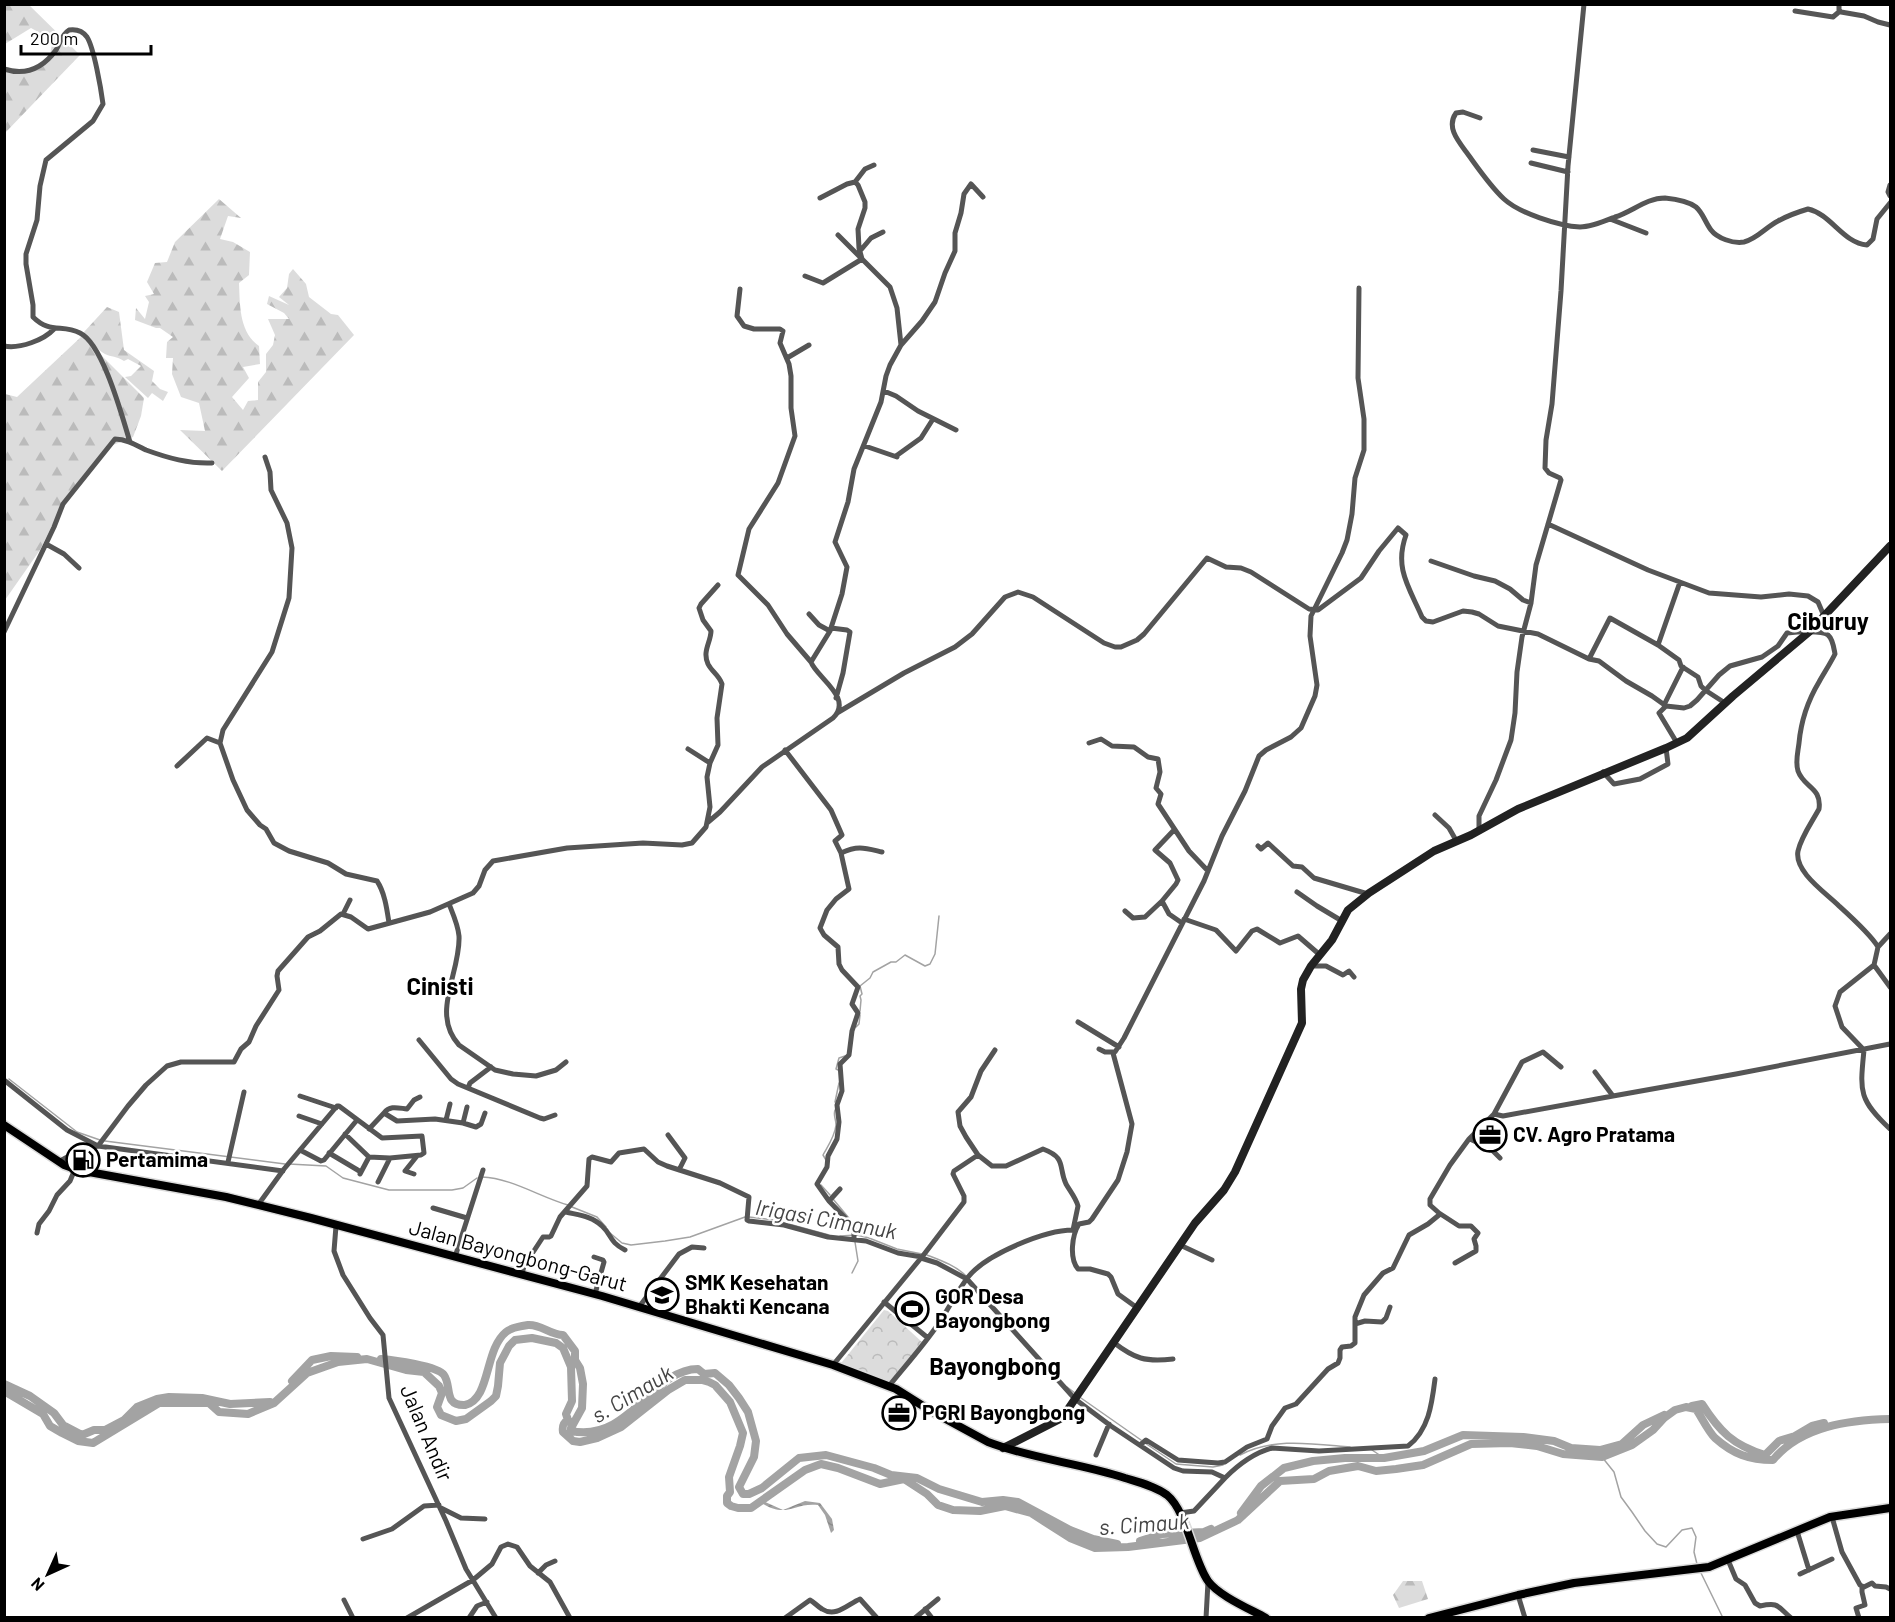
<svg xmlns="http://www.w3.org/2000/svg" width="1895" height="1622" font-family="Barlow,sans-serif">
<style>
.grass{fill:#dcdcdc}
.forest{fill:url(#forest-firs)}
.park{fill:url(#park-crowns)}
.water{fill:url(#water-waves)}
.lines{fill:none;stroke-linecap:round;stroke-linejoin:round}
.stream{stroke:#a3a3a3;stroke-width:1.5}
.river{stroke:#a3a3a3;stroke-width:8}
.primary-casing{stroke:#dbdbdb;stroke-width:11}
.street{stroke:#555;stroke-width:5}
.secondary{stroke:#222;stroke-width:8}
.primary{stroke:#000;stroke-width:8}
.labels{text-anchor:middle;stroke-width:5;stroke-linejoin:round;paint-order:stroke}
.poi-label{font-size:21px;font-weight:bold;fill:#000;stroke:#fff;text-anchor:start}
.street-label{font-size:21px;fill:#000;stroke:#fff}
.water-label{font-size:22px;font-style:italic;fill:#444;stroke:#fff}
.quarter-label{font-size:24px;font-weight:bold;fill:#000;stroke:#fff}
</style>
<defs>
<pattern id="forest-firs" width="22" height="20" patternUnits="userSpaceOnUse" patternTransform="scale(1.5)"><rect width="22" height="20" fill="#dcdcdc"/><path d="M5 1l3.5 6h-7zM16 11l3.5 6h-7z" fill="#bbb"/></pattern>
<pattern id="park-crowns" width="20" height="18" patternUnits="userSpaceOnUse" patternTransform="scale(1.5)"><rect width="20" height="18" fill="#dcdcdc"/><path d="M2 6a3 3 0 1 1 6 0M12 15a3 3 0 1 1 6 0" fill="none" stroke="#bbb"/></pattern>
<pattern id="water-waves" width="16" height="10" patternUnits="userSpaceOnUse" patternTransform="scale(1.5)"><rect width="16" height="10" fill="#a3a3a3"/><path d="M0 5q4-4 8 0t8 0" fill="none" stroke="#8b8b8b"/></pattern>
</defs>
<rect width="100%" height="100%" fill="#fff"/>
<path class="grass" d="M909 1301 920 1310 913 1318 906 1312 907 1310 904 1307Z"/>
<path class="forest" d="M5 5H29L80 55 5 133V70L23 72 49 59 53 40 31 28 5 44Z
M219 199 241 218 228 216 220 239 233 242 250 252 249 275 239 283C240 305 239 332 259 346L260 364 243 367 249 378 232 397 243 410 248 401 258 400V382L266 372V354L273 345 275 335 268 319H289L284 313 267 304 269 296 289 305 279 297 287 288 289 274 293 269 306 284 309 297 331 314 338 315 354 335 222 471 180 430 205 431 199 403 181 397 172 374 173 358H166L167 342 173 337 160 328H156L135 320 136 308 145 319 149 302 145 296 154 294 147 282 155 263 167 262 175 242Z
M107 307 119 312 124 350 154 371 152 381 160 389 168 392 163 401 152 393 148 398 125 377 131 376 141 366 128 359 124 361C117 356 111 357 105 354 96 349 90 339 84 332Z
M82 336 144 398 141 416 133 437 108 447 59 511 40 550 5 600V394L17 397Z
M1403 1581H1422L1428 1599 1399 1608 1393 1595Z"/>
<path class="park" d="M884 1310 888 1311 922 1342 890 1386 838 1367Z"/>
<path class="water" d="M765 1497 763 1501 783 1510 805 1501 820 1503 832 1519 834 1530 831 1533 825 1515 818 1505C793 1502 787 1520 760 1502Z"/>
<g class="lines">
<path class="stream" d="M860 1011 861 1000 860 996 862 994 860 986 870 978 873 972 891 962H896L905 955 925 966 930 964 935 954 939 916
M856 1027 859 1024 860 1015
M838 1070 836 1069 839 1058 845 1056
M9 1079 77 1132 100 1140
M835 1102 839 1083
M105 1141 285 1164
M826 1160 823 1155C828 1146 835 1136 836 1125 836 1118 833 1116 835 1110
M289 1164 326 1166 343 1178 389 1190H452L463 1188 477 1178
M482 1177C511 1178 540 1197 568 1205
M821 1185 830 1195
M833 1199 853 1223
M572 1207 597 1217 606 1227
M749 1217 774 1220 829 1235
M610 1233 622 1243 631 1245 665 1241 690 1237 745 1217
M840 1236 857 1235 869 1238 897 1249 922 1254
M927 1255C940 1260 957 1266 967 1277
M852 1273 858 1261 855 1242
M1067 1387 1075 1393
M1081 1398 1141 1440
M1145 1443 1176 1464 1213 1467 1223 1465
M1372 1450 1384 1458
M1240 1455C1273 1437 1314 1444 1350 1447
M1602 1457 1614 1472 1621 1497 1632 1512 1645 1531 1657 1544 1666 1547 1682 1530 1692 1528 1696 1537 1694 1552 1697 1564
M1700 1571 1723 1618"/>
<path class="river" d="M381 1359C393 1360 438 1366 444 1375 452 1386 443 1406 465 1405 491 1399 484 1350 506 1332 510 1328 521 1326 528 1325 541 1324 550 1335 563 1335L575 1351V1360L580 1368 583 1384 582 1408 571 1428V1431C630 1443 652 1369 698 1369L704 1374 715 1373 729 1385 739 1398 748 1412 756 1441 754 1457 739 1487 743 1494H749L762 1488 799 1458 826 1455 874 1468 891 1475 917 1478 939 1489 982 1502 1003 1500 1018 1502 1070 1530 1093 1539 1117 1544
M292 1381 312 1360 331 1356 357 1357
M4 1384 30 1396 54 1413 63 1425 82 1435 94 1430H105L124 1420 137 1407 157 1399 169 1397 202 1398 230 1404 270 1402
M4 1391 43 1414 50 1426 62 1433 78 1441 93 1443 159 1403H209L219 1412 248 1414 274 1403 307 1373 338 1362 367 1359 406 1370 424 1372 439 1386 442 1393 437 1407 441 1415 456 1421 466 1419 491 1401 496 1396 498 1386 500 1363 509 1346 515 1340 532 1338 556 1343 563 1348 571 1367 572 1401 566 1414 568 1420C563 1423 562 1426 563 1432L573 1441 580 1442 597 1438 621 1427 668 1390 685 1380H702L709 1382 715 1385 730 1402 743 1433 740 1446 729 1477 730 1492 727 1496V1503L731 1506 738 1508H751L805 1470 821 1464 838 1468 880 1484 904 1479 927 1494 938 1505 953 1510 980 1511 1005 1506 1031 1513 1070 1538 1095 1548 1128 1547 1200 1538 1238 1520 1280 1481 1314 1479 1329 1471 1358 1466 1376 1471 1396 1469 1423 1465 1471 1444 1510 1443 1537 1446 1563 1454 1602 1457 1632 1445 1653 1430 1664 1418 1675 1410 1686 1407 1696 1409C1702 1418 1708 1431 1715 1438 1733 1454 1749 1460 1773 1460 1801 1426 1849 1420 1890 1419
M1692 1406 1702 1404C1720 1432 1733 1445 1765 1455L1779 1441 1795 1436 1812 1426 1824 1423
M1241 1513 1261 1486 1284 1468 1313 1461 1345 1458H1384L1407 1454 1424 1451 1463 1435 1523 1437 1554 1441 1571 1448 1600 1450 1622 1444 1643 1425 1664 1415
M1140 1541 1162 1534 1204 1532 1211 1529"/>
<defs>
<path id="primary" d="M4 1125 64 1165 78 1170 226 1197 311 1218 602 1296 833 1365 896 1389 931 1411 988 1442C1032 1459 1080 1463 1125 1478 1138 1482 1155 1486 1167 1495 1187 1511 1193 1560 1208 1581 1219 1596 1250 1609 1266 1618
M1429 1618 1518 1595 1574 1583 1709 1567 1830 1517 1890 1508"/>
</defs>
<use href="#primary" class="primary-casing"/>
<path class="street" d="M1839 4V10L1841 12 1864 16 1878 22 1890 25
M1795 11 1833 17 1840 11
M4 69C26 76 43 68 56 50 61 42 61 35 69 30 76 29 82 30 87 37 94 48 101 89 103 104L93 121 46 160 40 186 37 220 26 254V264L33 305V317C50 334 62 324 80 333 103 344 122 416 130 442
M1480 118 1463 112 1456 113C1446 127 1458 141 1467 153 1478 168 1490 186 1504 199 1519 213 1559 226 1580 227 1591 227 1605 221 1615 217 1632 212 1646 198 1665 198 1675 199 1688 201 1696 207 1703 213 1705 222 1711 230 1717 238 1733 244 1744 242 1757 239 1766 227 1778 221 1787 216 1798 212 1808 209 1831 214 1843 243 1867 245L1873 239 1877 219 1890 203
M1533 150 1569 157
M1531 163 1568 172
M1890 185 1888 192 1890 196
M820 198 847 184 855 182
M1610 219 1646 233
M860 251 871 238 883 232
M805 276 823 283 862 259 838 235
M740 289 737 316 744 326 754 329H780L783 331 780 343 789 364 791 376V408L795 436 778 483 749 529 738 575 768 605 787 634 811 662
M901 345 922 321 935 302 945 273 955 251V233L961 213 964 194 971 184 983 197
M4 346C20 349 44 340 54 329
M787 358 809 345
M884 391 896 396 918 411 956 430
M865 446 897 457
M896 456 921 438 933 419
M265 457 270 472 271 490 287 523 292 548 289 598 272 652 223 730 220 743 233 780 247 810 260 825 266 829 274 843 289 851 328 863 346 874 377 881C385 893 387 910 389 923
M1548 524 1648 570 1709 593 1761 597 1789 594 1808 596 1818 602 1824 616
M46 544 64 554 79 568
M1431 561 1474 576 1495 581 1510 589 1523 600 1531 603
M1680 582 1658 645 1679 660 1681 666 1698 677 1701 686 1705 690 1725 703
M809 614 819 625 830 631
M831 628 847 630 850 632 843 673 836 698
M4 632 54 527 63 504 115 439C126 439 136 445 146 450 168 458 189 464 212 463
M1589 659 1610 618 1658 645
M1664 705 1683 667
M1666 706 1684 708 1690 706 1697 700 1719 675 1730 666 1762 657 1778 646 1787 633C1795 632 1823 630 1828 635 1833 639 1834 649 1835 654 1830 664 1824 673 1819 682 1807 702 1801 721 1799 743 1798 752 1795 762 1798 771 1804 788 1822 787 1819 809 1812 822 1801 837 1798 851 1794 872 1826 893 1839 906 1850 916 1871 935 1878 947L1874 965 1840 992 1835 1006 1842 1027 1864 1050C1860 1091 1858 1099 1890 1129
M837 713 904 673 955 647 972 634 1005 597 1018 592 1033 597 1104 643 1115 647H1121L1137 640 1144 634 1207 558 1226 567 1241 568 1251 572 1309 609 1318 610 1361 578 1379 551 1398 528 1406 535C1394 568 1409 587 1422 617L1426 621 1433 622 1463 611 1472 612 1479 614 1498 626 1538 634 1589 659 1599 661 1626 681 1652 696 1666 706 1659 713 1677 743
M1089 743 1101 739 1112 746 1134 747 1148 757 1158 759 1160 772 1156 788 1161 794 1158 804 1189 851 1208 871
M688 749 710 763
M785 750 831 810 842 835 835 841 841 853 849 889 836 899 827 910 820 928 824 935 838 947 839 964 842 970 858 987 852 1004 858 1013 852 1031 849 1055 840 1064 842 1091 837 1105 839 1122 837 1139 828 1156 827 1167 817 1184 829 1201 854 1227V1239
M177 766 207 738 220 743
M1603 772 1614 784 1640 779 1668 764 1666 748
M1435 815 1449 828 1457 842
M707 823 720 812 762 767 833 718C854 698 816 677 811 662L830 631 842 594 847 567 835 542 848 502 854 469 881 402 886 376 890 365 901 345 897 308 890 287 862 259 859 248 858 229 865 208V202L858 185 855 182 865 169 874 165
M1174 830 1155 850 1170 863 1178 880 1176 884 1162 901 1169 914 1182 923
M1479 831V816L1496 780 1511 740 1515 713 1517 672 1522 637 1531 603 1536 565 1561 480 1560 478 1549 473 1545 468 1546 440 1552 404 1561 291 1568 166 1584 4
M1258 846 1261 849 1268 843 1293 866 1302 867 1314 878 1368 894
M841 853C858 845 865 848 882 852
M1297 892 1317 906 1342 921
M449 904C453 914 458 925 459 936 461 972 430 1013 459 1045L495 1070 513 1074 536 1076 556 1070 566 1062
M1125 911 1133 918 1145 917 1162 901
M343 914 350 900
M1184 919 1216 930 1236 951 1252 931 1257 929 1280 943 1298 936 1320 955
M1878 947 1890 934
M1874 965 1890 987
M1311 966H1326L1343 975 1349 971 1354 977
M1078 1022 1119 1047
M419 1040 451 1079 458 1084 540 1118 544 1119 555 1115
M1099 1049 1105 1052H1115L1124 1038 1204 881 1222 836 1245 791 1259 756 1266 750 1291 737 1301 728 1315 696 1317 685 1310 636 1311 616 1342 553 1347 540 1352 514 1355 478 1364 450V419L1358 378 1359 288
M995 1050 981 1071 971 1097 958 1112 960 1126 966 1137 978 1155 992 1166H1006L1043 1149C1067 1158 1058 1167 1066 1184 1070 1191 1076 1198 1078 1206L1073 1230
M1113 1053 1132 1124 1127 1152 1118 1180 1092 1219 1089 1222 1079 1224C1072 1235 1069 1258 1078 1269H1090L1108 1274 1111 1277 1118 1294 1136 1307
M1595 1072 1613 1096 1736 1074 1890 1044
M4 1080 67 1130 98 1146 283 1171
M468 1088 470 1083 491 1067
M300 1096 336 1108
M384 1113C390 1105 398 1108 407 1109L414 1100 420 1097
M1494 1114 1503 1116 1613 1096
M299 1116 322 1124
M446 1120 450 1104
M463 1123 467 1107
M369 1129 384 1113 397 1121 435 1119 463 1123 476 1127 481 1124 485 1113
M668 1135 685 1158 679 1170
M1470 1139 1491 1149 1500 1158
M300 1150 321 1161 324 1160 357 1120
M329 1153 361 1172
M60 1161 71 1155 98 1146 128 1106 146 1085 167 1066 181 1062H234L241 1049 249 1042 256 1026 279 990 277 976 278 971 308 937 320 931 341 914 351 917 368 929 430 912 473 893 479 886 485 870 493 861 567 848 643 843 682 845 692 843 706 827 710 807 707 777 710 763 718 745 717 718 722 684C719 675 712 672 708 664 702 651 711 642 711 631L703 620 699 608 701 604 718 585
M228 1162 244 1092
M360 1174 369 1157
M414 1174 405 1171 417 1156
M378 1182 390 1158
M829 1201 840 1189
M258 1205 284 1169 337 1106H339L382 1138 422 1136 424 1153 421 1155 390 1158 369 1157 345 1134
M433 1208 467 1218
M566 1212C578 1215 592 1216 602 1226 612 1235 609 1242 625 1250
M1439 1213 1459 1226H1471L1478 1233 1474 1239 1476 1246V1251L1455 1263
M336 1226 334 1251 343 1275 370 1318 383 1335 389 1398 446 1521 466 1569 496 1618
M37 1233 39 1224 49 1211 57 1195 70 1181 75 1169
M1180 1245 1212 1260
M455 1257 483 1170
M594 1257 603 1260 604 1262 595 1294
M922 1257 964 1202V1196L953 1174 954 1171 978 1155
M522 1274 524 1266 543 1237H549L551 1236 560 1217 587 1186 589 1159 592 1157 611 1162 619 1153 644 1149 658 1162 667 1166 720 1183 749 1197 747 1220 749 1221 784 1225 828 1237 866 1241 898 1253 922 1257
M884 1302 928 1338
M639 1307 679 1254 692 1247 704 1248
M1355 1324 1365 1321 1382 1322 1386 1318 1390 1307
M1113 1342C1135 1359 1145 1362 1173 1359
M833 1365 921 1258 937 1263 967 1279 1075 1399 1111 1426 1174 1468 1183 1471 1212 1472 1225 1478C1238 1465 1254 1453 1272 1448L1319 1451 1408 1446C1429 1430 1432 1403 1435 1379
M889 1386C906 1365 924 1345 939 1323 949 1308 957 1291 969 1276 987 1254 1045 1230 1073 1230
M1140 1445 1146 1440 1178 1460 1218 1463 1225 1462 1247 1447 1267 1439 1272 1426 1285 1408 1296 1404 1328 1369 1338 1363 1340 1358V1350L1342 1347 1351 1346 1355 1343V1317L1364 1295 1383 1273 1393 1268 1409 1235 1428 1224 1439 1215V1213L1430 1205V1199L1450 1165 1469 1139 1494 1114 1522 1062 1543 1052 1561 1067
M1096 1455 1109 1424
M441 1508 461 1518 485 1519
M1180 1513 1194 1511 1225 1478
M1832 1517 1842 1552 1860 1585 1864 1587 1872 1583 1875 1586 1886 1587 1890 1589
M1797 1531 1809 1570
M363 1539 392 1529 424 1506 439 1505
M1728 1560 1736 1579 1745 1585 1755 1603 1760 1606C1779 1602 1777 1606 1791 1618
M538 1573 546 1565 555 1561
M1800 1574 1832 1559
M1518 1595 1525 1618
M344 1600 353 1618
M925 1609 932 1618
M407 1618 473 1580 492 1564 501 1547 508 1544 517 1547 530 1566 550 1582 570 1618
M469 1618 477 1606 487 1602
M785 1618 810 1600C814 1602 817 1606 822 1609 836 1618 848 1604 860 1599L877 1618
M915 1618 938 1599
M1206 1618 1208 1582
M1859 1618 1856 1608 1865 1605 1862 1592V1587"/>
<path class="secondary" d="M1003 1448 1062 1418 1180 1245 1195 1223 1224 1190 1235 1172 1302 1023 1301 989 1303 980 1311 966 1332 940 1348 910 1369 893 1434 851 1471 835 1518 809 1666 748 1687 738 1733 696 1809 632 1890 546"/>
<use href="#primary" class="primary"/>
</g>
<defs>
<symbol id="office-ring" viewBox="-11 -11 22 22"><circle r="9.5" fill="#fff" stroke="#000" stroke-width="1.5"/><path d="M-6-3h4V-5.5h4V-3h4V5H-6ZM-1-4.5V-3h2v-1.5ZM-6 0V1H6V0Z" fill="#000"/></symbol>
<symbol id="fuel-ring" viewBox="-11 -11 22 22"><circle r="9.5" fill="#fff" stroke="#000" stroke-width="1.5"/><path d="M-5.5-6h7V0h2V4h1.3V-2.5L3-4.5l.8-.8L6-3V5H2.5V1h-1V6h-7ZM-4.2-4.7v3.2H.2V-4.7Z" fill="#000"/></symbol>
<symbol id="school-ring" viewBox="-11 -11 22 22"><circle r="9.5" fill="#fff" stroke="#000" stroke-width="1.5"/><path d="M0-5L7-2L0 1L-7-2ZM-4 1L0 2.5L4 1V4Q0 6-4 4Z" fill="#000"/></symbol>
<symbol id="stadium-ring" viewBox="-11 -11 22 22"><circle r="9.5" fill="#fff" stroke="#000" stroke-width="1.5"/><path d="M0-5a6.5 5 0 1 0 0 10a6.5 5 0 1 0 0-10ZM-3.5-1.8h7v3.6h-7Z" fill="#000"/></symbol>
</defs>
<g fill-rule="evenodd">
<use href="#office-ring" x="1471" y="1116" width="38" height="38"/>
<use href="#fuel-ring" x="64" y="1141" width="38" height="38"/>
<use href="#school-ring" x="643" y="1276" width="38" height="38"/>
<use href="#stadium-ring" x="893" y="1290" width="38" height="38"/>
<use href="#office-ring" x="880" y="1394" width="38" height="38"/>
</g>
<g class="labels">
<g class="poi-label">
<text x="1513" y="1142">CV. Agro Pratama</text>
<text x="106" y="1167">Pertamima</text>
<text x="685" y="1290">SMK Kesehatan<tspan x="685" dy="24">Bhakti Kencana</tspan></text>
<text x="935" y="1304">GOR Desa<tspan x="935" dy="24">Bayongbong</tspan></text>
<text x="922" y="1420">PGRI Bayongbong</text>
</g>
<g class="street-label">
<text transform="translate(518 1256) rotate(15)" y="7">Jalan Bayongbong-Garut</text>
<text transform="translate(426 1433) rotate(67)" y="7">Jalan Andir</text>
</g>
<g class="water-label">
<text transform="translate(826 1219) rotate(10)" y="8">Irigasi Cimanuk</text>
<text transform="translate(632 1394) rotate(-31)" y="8">s. Cimauk</text>
<text transform="translate(1144 1524) rotate(-4)" y="8">s. Cimauk</text>
</g>
<g class="quarter-label">
<text x="1828" y="630">Ciburuy</text>
<text x="440" y="995">Cinisti</text>
<text x="995" y="1375">Bayongbong</text>
</g>
</g>
<rect width="1895" height="1622" fill="none" stroke="#000000" stroke-width="12"/>
<g transform="translate(48 1574) rotate(225)" stroke="#ffffff" stroke-width="4.5" paint-order="stroke">
<path d="M0-4.5L10 22L0 15L-10 22Z" fill="#000000"/>
<text y="-9" font-size="16" font-weight="bold" text-anchor="middle" fill="#000000">N</text>
</g>
<path d="M21 45v9h130v-9" fill="none" stroke="#000000" stroke-width="3"/>
<text x="30" y="45" font-size="18" fill="#000000" stroke="#ffffff" stroke-width="4.5" paint-order="stroke">200 m</text>
</svg>
